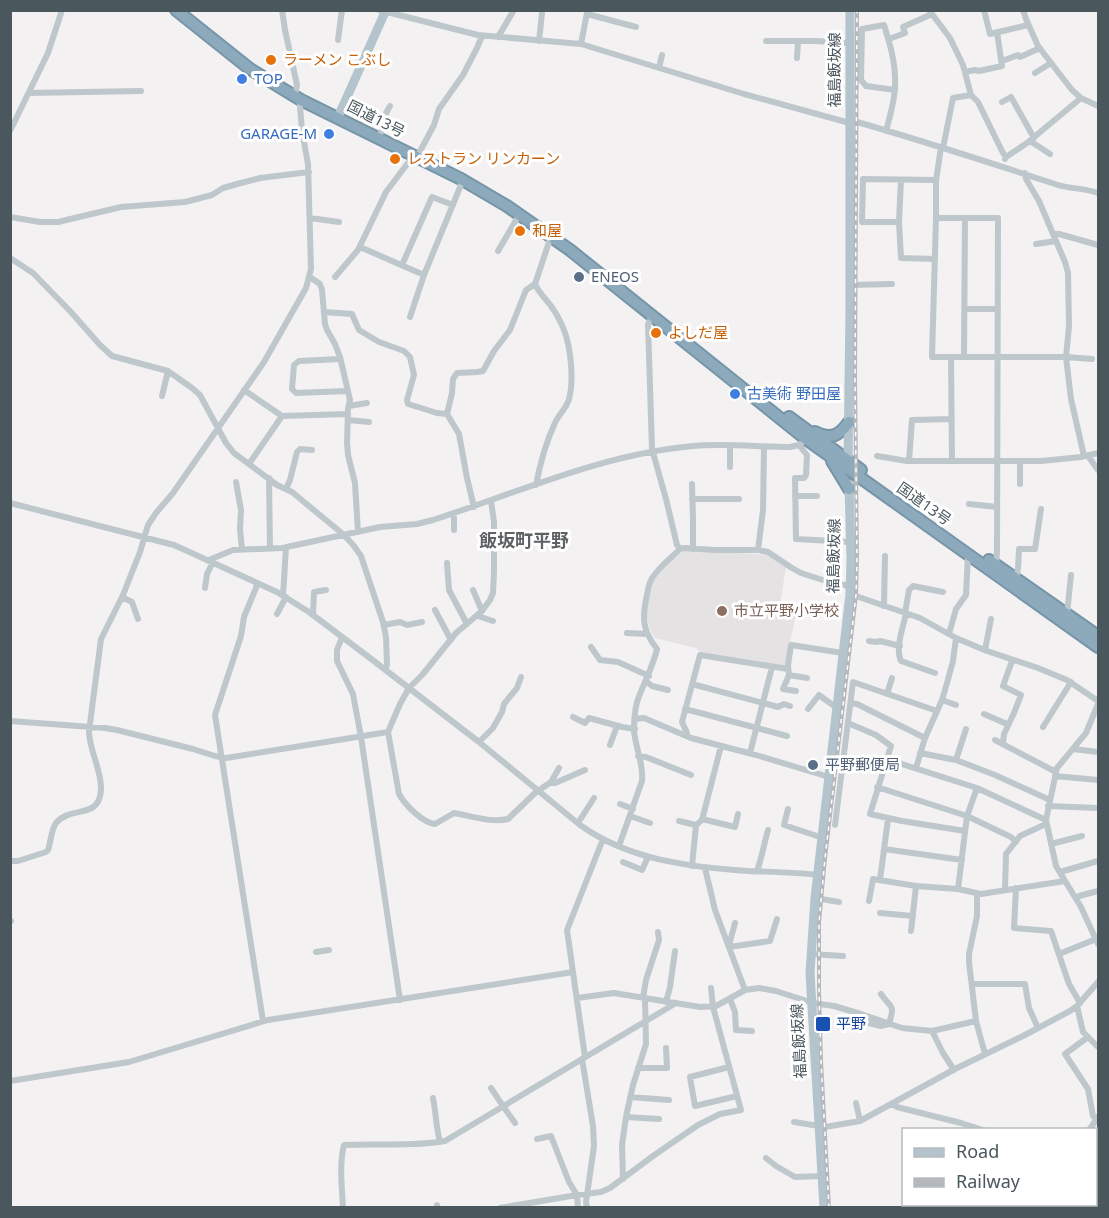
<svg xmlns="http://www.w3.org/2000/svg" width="1109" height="1218" font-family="'Noto Sans','Noto Sans JP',sans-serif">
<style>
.education{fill:#e4e2e3}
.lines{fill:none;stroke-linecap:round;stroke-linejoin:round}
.highway-casing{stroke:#7795a8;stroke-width:14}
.street{stroke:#bec7cc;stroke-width:6}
.primary{stroke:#b3c4cd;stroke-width:9}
.highway{stroke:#8caabc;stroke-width:10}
.rail-casing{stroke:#b4b7bb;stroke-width:4}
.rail{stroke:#fff;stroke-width:1.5;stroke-dasharray:4.5;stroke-linecap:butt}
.food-dot{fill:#e8710a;stroke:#fff;stroke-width:2}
.shop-dot{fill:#3f7fe0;stroke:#fff;stroke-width:2}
.service-dot{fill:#5c6f8a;stroke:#fff;stroke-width:2}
.education-dot{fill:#8d6e63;stroke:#fff;stroke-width:2}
.transit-dot{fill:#1a4fb4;stroke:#fff;stroke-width:2}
.labels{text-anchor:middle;stroke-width:6;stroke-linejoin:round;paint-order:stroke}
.food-label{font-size:15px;fill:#c56008;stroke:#fff;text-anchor:start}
.street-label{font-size:15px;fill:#4a575d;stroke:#fff}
.shop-label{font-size:15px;fill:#366cbe;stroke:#fff;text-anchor:start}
.service-label{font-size:15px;fill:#4e5e75;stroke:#fff;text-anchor:start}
.education-label{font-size:15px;fill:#785e54;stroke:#fff;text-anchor:start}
.transit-label{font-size:15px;fill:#164399;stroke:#fff;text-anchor:start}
.quarter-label{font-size:18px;font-weight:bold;fill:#5e6265;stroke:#fff}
</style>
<rect width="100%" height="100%" fill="#f3f1f1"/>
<path class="education" d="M693 550 768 555 786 566 780 605 797 608 785 668 702 653 696 648 655 638 650 630 646 614 653 581 679 553 683 551Z"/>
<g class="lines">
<defs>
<path id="highway" d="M176 10 250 69 301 100 461 179 507 206 570 250 806 439 1098 647
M789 417 861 470
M815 432C831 440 839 436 849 422
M832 461 849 489
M989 560 1098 636"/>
</defs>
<use href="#highway" class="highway-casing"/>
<path class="street" d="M282 10 285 30 297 85 295 96
M379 10 478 35 581 44 744 94 846 122H857C924 141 991 163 1058 185 1071 189 1085 188 1098 193
M929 10 950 38 963 65 971 95 978 102 1003 153 1006 157
M984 10 990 34 1028 25
M1023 10 1026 19 1038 46 1072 90 1081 98 1098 106
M587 14 636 27
M498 37 514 10
M889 39 905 33 903 27 932 14
M338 40 342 10
M539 41 542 13
M766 41H816L850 43
M581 44 587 13
M797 58 798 41
M1002 61 1018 55 1020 57 1040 48
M659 68 662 55
M965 72 975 70 979 71 1002 66 997 32
M1035 73 1051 63
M29 93 141 91
M1002 102 1011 97 1034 138
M10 131 48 53 62 10
M886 131C890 116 895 100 895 85 896 64 890 44 884 25L862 29 861 80 866 86 895 90
M378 138 387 120 386 113 390 106
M1030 141 1050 154
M941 147 936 181V218H998L997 552 996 564
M943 148 953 98 971 95
M417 157 434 125 439 109 463 75 477 48 482 36
M1005 159 1006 157 1027 143 1081 98
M1025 173 1026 179 1039 201 1065 262 1068 273 1069 326 1066 357 1071 399 1084 456
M901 180 899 222 901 258 935 259
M10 217 40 222H58L121 207 185 202 212 195 223 188 237 184 260 178 309 172
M310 218 339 222
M936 218 932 357H1066L1092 359
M899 222H862L863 179 936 180
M1053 234H1059L1098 245
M1036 244 1056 241
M360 247 424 275
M498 251 519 215
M10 258 33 273 70 311 100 345 112 356 168 371 192 388 200 395 226 443 234 453 277 485 292 492 344 535 354 546 361 556 383 622 386 637 387 665 385 670
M402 265 432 197 453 205
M310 277 320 284 322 290 325 324 327 330 335 344 340 357 350 400 348 409 347 443 348 455 355 483 358 532
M335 277 358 250 386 192 414 155
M535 284C539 293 545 298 551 306 556 313 561 322 564 330 571 348 574 381 569 399 567 408 558 415 555 423 546 442 540 464 536 485
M850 285 892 284
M965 309H998
M324 312 352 314 359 330 379 342 404 351 410 357 414 375 407 400 408 404 437 413 447 414
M410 317 424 275 463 180
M652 317 648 324 652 449 666 499 677 545 680 549
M951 357 952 461
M964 357 965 218
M340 359 299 361 294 365 292 389 296 393 348 391
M244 390 282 416 348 414
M162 396 168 371
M349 406 367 403
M348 420 369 422
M799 445 807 455 806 475 804 478H795L796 539 850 542
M877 456 907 461H1041L1081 457 1098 453
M1088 456 1098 470
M909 461 912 420 952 419
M249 464 282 416
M730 467V446
M269 478 270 548
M236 482 241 510 240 529 242 549
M692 484 693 518V549
M1020 484V461
M286 489 290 480 297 452 300 449 312 450
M795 496H817
M692 499H739
M491 501 494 522V571L493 593 490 600 482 611 456 633 423 674 409 688 400 704 388 732 399 794C405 805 423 823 435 824L454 813C471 816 491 823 508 819L535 793 551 782 559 768
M10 503 174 545 277 592 309 612 370 658 479 742 580 825C629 860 689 867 748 871 771 872 794 872 817 875
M969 504 997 507
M474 507 467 478 459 434 447 414 452 393 453 379 457 373 477 372 483 371 494 351 510 330 526 290 535 284 551 236
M453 514 454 518V530
M758 550 763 510 764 447
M209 560 233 550 282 548 380 527 417 524 433 520C519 492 603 454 693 446 725 443 758 447 790 447L799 445 806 439
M447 563 449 590 467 624
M1016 578 1018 569 1019 549H1035L1041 509
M258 583 244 617 241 636 215 715 263 1021
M205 588 207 574 213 562
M473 590 482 611
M850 594 920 618 956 638 987 651 1038 668 1067 680 1098 701
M283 596 286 547
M122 597 132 602 138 619
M884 606 885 556
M435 610 451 640
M905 613 909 590 913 586 943 592
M277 614 286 597
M906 614C903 627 895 649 901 661L935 673
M1067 614 1071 575
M313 615 314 592 326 590
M478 616 493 621
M384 625 400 622 407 625 422 622
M627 633 647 634
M949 634 956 609 966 595 968 555
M342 637 337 650V661L353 694 361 737 400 1000
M869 641 876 642 880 641 900 646
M591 647 600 660 618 662 649 676
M985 650 991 619
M789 675 807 678
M646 681 652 686 668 690
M692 684 778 707 784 704 790 706
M796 691 783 689 789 675 788 665 791 645 843 653
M887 694 892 678
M942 700 956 705
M851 703 857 704 925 738
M1098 704 1086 733 1057 768 1046 820 1056 866 1081 907 1098 944
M685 709 787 736
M808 709 819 695 837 708
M984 714 1007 724
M573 717 585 723 589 718 622 727 635 729
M635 719 644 718 691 738 756 755 829 777
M10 721 105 728 117 730 193 749 215 756 226 758 388 732
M848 723 876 735 891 746 870 814 902 821 965 831
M1043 727 1071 682
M687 736V733L682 722 700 655 788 669
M995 740 1056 772
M479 742 493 728 502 712 504 704 517 688 521 677
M1003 744 1004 734 1014 713 1021 695 1003 686 1012 661
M610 745 617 726
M1073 749 1098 752
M750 753 772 667
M920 753 956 760 995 775 1050 800
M638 756 646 757 691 775
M844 758 863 761
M886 759 977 788 1046 820
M956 760 966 729
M916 768 925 738 942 700 947 683 953 661 956 638
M1055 776 1098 780
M550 783H555L585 770
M877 787 967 816 1011 837 1016 842
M620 804 633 809
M1048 806 1098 808
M788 809 784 825 823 838
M630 816 650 823
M702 819 735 827 738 814
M679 821 696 825
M578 823 594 798
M835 825 853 682 937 711
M1051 844 1082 836
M619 846 642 781C644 764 635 747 634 730 634 721 635 710 637 702 643 684 653 667 657 649 642 630 642 617 647 595 648 586 650 579 656 573 663 564 672 557 680 549L684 548 715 550H758L768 552 792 568 801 573 829 582 850 586
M884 849 962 860
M10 861H18L46 852 48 850C51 842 51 830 56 823 71 805 99 820 101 790 102 770 89 751 89 731L101 639 123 595 140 552 148 525 156 513 173 493 264 362 306 288 311 269 308 164 302 131 300 106 301 100
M623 862 642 870 648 857
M692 866 696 825 702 820 721 746
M705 868 715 910 745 990
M757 871C762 857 764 844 768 830
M1060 872 1098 861
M880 880 888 819
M1016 888 1014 928 1051 931 1069 984 1080 1003
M958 889 967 816 977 788
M1005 890 1006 854 1020 836 1046 824
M977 893V916L969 954V962L976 1021 985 1054
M815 898 839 902
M1076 899 1079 896 1098 891
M869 901 873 879 916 886 958 889 981 894 1065 881
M880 913 913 916
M10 921H11
M911 931 916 886
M729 945 735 923
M729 947 770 941 777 919
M316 952 329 950
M811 954 843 956
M1059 954 1096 939
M972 984H1025L1029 1008 1038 1028
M577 998 614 993 700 1007 716 1006 745 990 759 988 776 991 813 1003 834 1006 861 1014 902 1028 932 1031 976 1021
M643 998 646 980 659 940 658 932
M645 998 646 1044 633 1085 626 1117 659 1119
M730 999 735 1012 736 1030 752 1031
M666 1002 670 987 675 951
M1077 1006 1083 1032 1098 1047
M852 1019 881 1026 889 1024C895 1003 892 1010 881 994
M932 1031 943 1053 954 1070
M1088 1037 1065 1054 1088 1089 1093 1116 1097 1119
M585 1057 567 930 603 839
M582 1059 593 1126 594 1146 586 1202 587 1208
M729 1067 690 1077 695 1106 737 1096
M638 1068H667L666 1048
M10 1081 129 1062 268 1020 573 972
M491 1088 503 1106 515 1123
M630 1097 669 1100
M433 1098C436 1113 436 1127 440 1142
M856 1103 860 1121
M893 1104 897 1107 961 1123 983 1130
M794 1122 825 1127 860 1121 955 1069 1023 1036 1070 1011 1077 1006 1098 982
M1089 1130 1098 1117
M537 1139 551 1136 569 1182 577 1195 601 1192 610 1188 653 1156 698 1125 720 1114 741 1110 713 1007 711 988
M1096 1157 1098 1159
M766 1158 776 1166 795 1177 822 1176
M623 1179 622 1145 626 1117
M1096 1193 1098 1195
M437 1205 438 1208
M343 1208C342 1187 339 1165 344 1145 377 1143 411 1147 445 1141L676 1003
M500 1208 577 1195 578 1208"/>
<path class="primary" d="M338 117 386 10
M848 464 850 308V10
M824 1208 810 973 815 898 850 594 851 560 849 484"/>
<use href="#highway" class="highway"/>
<defs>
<path id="rail" d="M829 1208 821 1061 819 991V922L825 858 856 595 857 559 855 379 857 10"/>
</defs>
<use href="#rail" class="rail-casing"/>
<use href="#rail" class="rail"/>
</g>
<g class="food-dot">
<circle cx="271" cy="60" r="6"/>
<circle cx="395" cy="159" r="6"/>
<circle cx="520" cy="231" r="6"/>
<circle cx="656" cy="333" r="6"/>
</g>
<g class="shop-dot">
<circle cx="242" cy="79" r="6"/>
<circle cx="329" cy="134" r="6"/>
<circle cx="735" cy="394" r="6"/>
</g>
<g class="service-dot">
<circle cx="579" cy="277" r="6"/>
<circle cx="813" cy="765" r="6"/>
</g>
<circle class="education-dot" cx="722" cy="611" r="6"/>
<rect class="transit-dot" x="815" y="1016" width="16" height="16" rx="3"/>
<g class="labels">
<g class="food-label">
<text x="283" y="65">ラーメン こぶし</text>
<text x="407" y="164">レストラン リンカーン</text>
<text x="532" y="236">和屋</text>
<text x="668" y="338">よしだ屋</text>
</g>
<g class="street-label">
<text transform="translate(835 70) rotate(-90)" y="5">福島飯坂線</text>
<text transform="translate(376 119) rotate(27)" y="5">国道13号</text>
<text transform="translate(924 504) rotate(35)" y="5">国道13号</text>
<text transform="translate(834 556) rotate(-89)" y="5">福島飯坂線</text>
<text transform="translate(799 1041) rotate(-93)" y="5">福島飯坂線</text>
</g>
<g class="shop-label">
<text x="254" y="84">TOP</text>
<text x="317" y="139" text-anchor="end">GARAGE-M</text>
<text x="747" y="399">古美術 野田屋</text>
</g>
<g class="service-label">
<text x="591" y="282">ENEOS</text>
<text x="825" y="770">平野郵便局</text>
</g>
<g class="education-label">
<text x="734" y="616">市立平野小学校</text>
</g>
<g class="transit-label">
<text x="836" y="1029">平野</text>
</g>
<g class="quarter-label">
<text x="524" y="547">飯坂町平野</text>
</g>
</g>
<rect width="1109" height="1218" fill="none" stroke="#4a575d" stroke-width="24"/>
<rect x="902" y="1128" width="195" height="78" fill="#ffffff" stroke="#b7bcbe" stroke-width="1.5"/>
<rect x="914" y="1148" width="30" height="9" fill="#b3c4cd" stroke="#b7bcbe" stroke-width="1.5"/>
<text x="956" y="1158" font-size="18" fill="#4a575d">Road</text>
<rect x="914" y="1178" width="30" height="9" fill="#b4b7bb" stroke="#b7bcbe" stroke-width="1.5"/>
<text x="956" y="1188" font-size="18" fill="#4a575d">Railway</text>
</svg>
